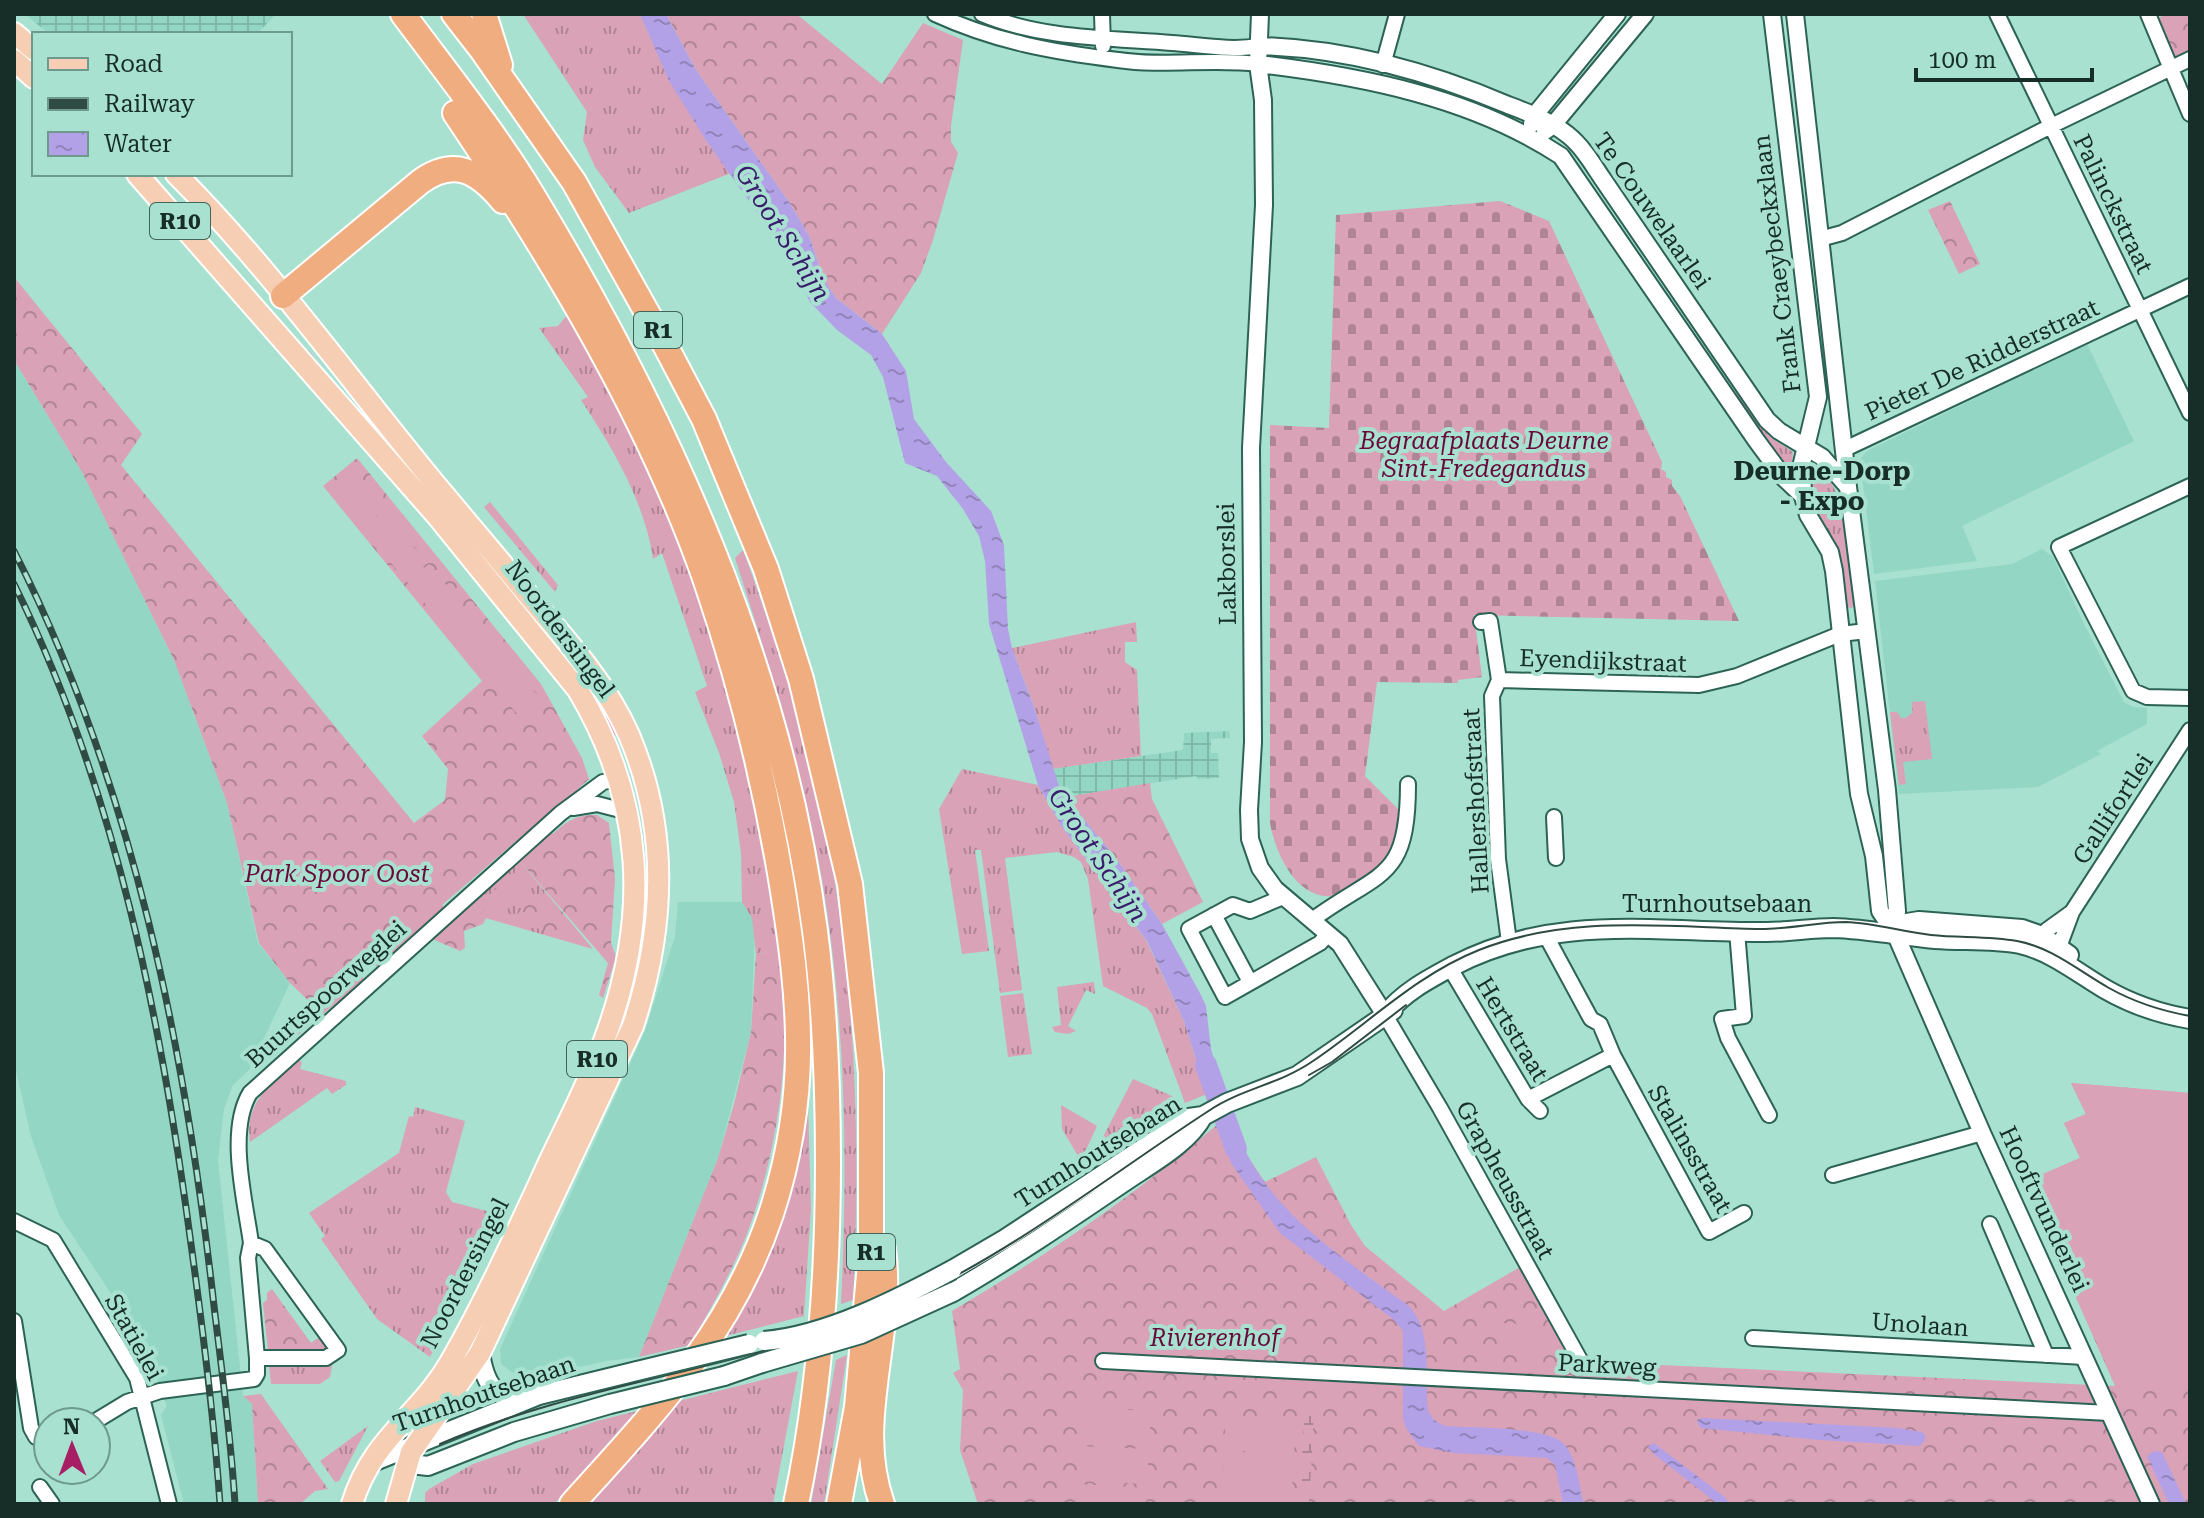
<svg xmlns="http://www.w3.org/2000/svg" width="2204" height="1518" font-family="'Roboto Serif',serif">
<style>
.built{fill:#93d6c4}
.industrial{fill:url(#industrial-grid)}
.grass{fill:url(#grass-tufts)}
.forest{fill:url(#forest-crowns)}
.wetland{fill:url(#wetland-marsh)}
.cemetery{fill:url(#cemetery-stones)}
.garden{fill:#d9a2b6}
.water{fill:url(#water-ripples)}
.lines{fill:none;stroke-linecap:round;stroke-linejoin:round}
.river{stroke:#b3a1e7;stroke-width:22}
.minor-casing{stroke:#2c6355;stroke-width:18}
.tertiary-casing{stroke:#2c6355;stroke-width:20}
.secondary-casing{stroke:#2c6355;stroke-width:22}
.primary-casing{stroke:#fff;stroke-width:24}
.motorway-casing{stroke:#fff;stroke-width:28}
.minor{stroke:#fff;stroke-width:14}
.tertiary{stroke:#fff;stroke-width:16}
.secondary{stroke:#fff;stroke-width:18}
.primary{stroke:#f6ceb3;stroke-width:20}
.motorway{stroke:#f0ae80;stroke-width:24}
.tram{stroke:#2f4b44;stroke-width:2}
.rail-casing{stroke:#2f4b44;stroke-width:7}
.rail{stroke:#a8e1d0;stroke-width:4;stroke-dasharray:12;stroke-linecap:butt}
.secondary-bridge-casing{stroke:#2c6355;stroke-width:22;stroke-linecap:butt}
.secondary-bridge{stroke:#fff;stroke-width:18}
.labels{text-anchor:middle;stroke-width:8;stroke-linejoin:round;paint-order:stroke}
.shield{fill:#a8e1d0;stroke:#42645a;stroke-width:2}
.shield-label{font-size:22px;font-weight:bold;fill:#172e28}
.street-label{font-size:24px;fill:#172e28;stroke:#a8e1d0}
.park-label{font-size:24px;font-style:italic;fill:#670a3b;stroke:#a8e1d0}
.water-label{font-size:26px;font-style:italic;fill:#391b6b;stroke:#a8e1d0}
.neighbourhood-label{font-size:26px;font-weight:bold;fill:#172e28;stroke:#a8e1d0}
</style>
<defs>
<pattern id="industrial-grid" width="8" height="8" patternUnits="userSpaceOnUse" patternTransform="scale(2)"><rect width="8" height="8" fill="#93d6c4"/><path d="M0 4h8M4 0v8" fill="none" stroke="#7eb8a8"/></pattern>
<pattern id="grass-tufts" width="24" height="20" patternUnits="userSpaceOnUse" patternTransform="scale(2)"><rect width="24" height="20" fill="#d9a2b6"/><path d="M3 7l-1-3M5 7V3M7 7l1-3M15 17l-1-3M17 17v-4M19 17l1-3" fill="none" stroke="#af8494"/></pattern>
<pattern id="forest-crowns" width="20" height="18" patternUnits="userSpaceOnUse" patternTransform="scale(2)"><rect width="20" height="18" fill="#d9a2b6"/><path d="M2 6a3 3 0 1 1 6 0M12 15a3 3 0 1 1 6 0" fill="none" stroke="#af8494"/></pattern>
<pattern id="wetland-marsh" width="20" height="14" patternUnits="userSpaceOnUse" patternTransform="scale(2)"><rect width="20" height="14" fill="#d9a2b6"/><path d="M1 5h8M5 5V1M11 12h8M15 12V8" fill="none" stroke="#af8494"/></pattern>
<pattern id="cemetery-stones" width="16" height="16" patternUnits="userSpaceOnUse" patternTransform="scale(2)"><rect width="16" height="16" fill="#d9a2b6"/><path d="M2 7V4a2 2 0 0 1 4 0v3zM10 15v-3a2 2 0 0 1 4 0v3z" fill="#af8494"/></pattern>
<pattern id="water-ripples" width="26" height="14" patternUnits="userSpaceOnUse" patternTransform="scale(2)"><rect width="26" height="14" fill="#b3a1e7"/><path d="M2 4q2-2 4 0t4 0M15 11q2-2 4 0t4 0" fill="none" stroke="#9184bb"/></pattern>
</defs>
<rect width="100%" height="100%" fill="#a8e1d0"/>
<path class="built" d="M2087 344 2134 441 1962 526 1977 561 1874 574 1860 459 1867 451Z
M14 360 82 472 174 660 227 803 258 943 290 983 249 1070 233 1085 224 1109 218 1160 243 1396 252 1404 258 1504H184L161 1415 167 1406 143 1342 59 1215 31 1136 14 1062Z
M2042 549 2053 557 2083 622 2124 702 2133 707 2147 708V724L2097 751 2101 754 2038 787 1899 794 1875 581 2012 564Z
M678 902H742L752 918 755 929 751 1032 718 1158 639 1357 606 1361 541 1376 516 1375 501 1364 500 1349 645 1031 675 936Z"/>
<path class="industrial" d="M25 14H276L257 34H49Z
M1229 731 1230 738 1211 739V753H1218L1219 778 1197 779 1196 776 1066 797 1060 789 1052 769 1183 750 1184 733Z"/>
<path class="grass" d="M523 14H640L707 142 731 173 629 213 595 167 583 140 587 112Z
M568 314C613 389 654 468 685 549 705 604 721 662 739 718L733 720 760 807 784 982 764 952 756 954 752 918 742 902 741 854 734 802 719 753 695 692 707 686 662 553 653 559C645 502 612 447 581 400L588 397 539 328 558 326Z
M309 351 360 414 380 431 588 679 619 734 613 736 591 695 306 354Z
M1734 393 1740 394 1773 439 1793 452 1791 474Z
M1812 464C1851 485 1850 563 1856 602L1852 608 1844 607 1810 497 1809 465Z
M490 502 558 585 555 592 484 507Z
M743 550C782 656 815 765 834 876 857 1017 860 1158 853 1300L841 1304C848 1162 846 1020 822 880 803 770 769 664 735 558Z
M1136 622 1137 642H1125V662L1137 670 1141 756 1052 769 1035 710 1012 648Z
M1925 701 1932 759 1903 762 1906 784 1899 785 1890 712H1897L1901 718H1906L1912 713V702Z
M962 769 1038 785 1062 827 1146 940 1184 1021 1207 1094 1185 1103 1152 1014 1147 1008 1103 986 1088 879 1081 862 1074 857 1057 852 1005 858 1022 990 1000 993 981 850H975L989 951 962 954 939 809Z
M518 859 593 949 475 915 449 921Z
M1094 982 1095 994 1086 990 1068 1026 1076 1031 1068 1034 1055 1032 1052 1027 1061 1025 1057 987Z
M1023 993 1032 1054 1008 1057 1000 996Z
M298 1060 302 1062 300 1069 346 1081V1085L332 1094 327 1088 250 1142C244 1102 271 1083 298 1060Z
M1133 1079 1172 1096 1178 1108 1091 1160Z
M808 1105 811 1208 804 1316 722 1337 788 1191Z
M1061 1105 1097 1126 1085 1152 1078 1156 1062 1129Z
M415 1107 465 1121 446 1192 452 1202 502 1215 430 1357 377 1319 321 1239 325 1236 309 1213 399 1153 409 1116 413 1117Z
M847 1355 824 1504H811L836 1360Z
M333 1360 330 1377 320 1384H271L269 1366H323Z
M798 1371 773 1504H586L675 1402Z
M637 1411 554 1504H425V1493L429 1489 473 1464 597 1421Z
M368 1426 339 1481 335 1482 320 1461Z"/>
<path class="forest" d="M666 14 799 16 882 84 923 23 963 40 951 126V142L958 153 933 240 921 273 882 334 836 298 824 280 809 236 791 205 696 70Z
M2167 14H2190V52L2174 59 2156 19Z
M1950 201 1980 264 1959 274 1928 210Z
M14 277 142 434 121 465 414 823 445 800 448 769 422 736 482 681 323 486 357 458 541 684 582 758 589 779 577 790V794L541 825 534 826 442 905 445 909 464 905 480 907 487 916 483 924 464 931 465 948 460 951 430 938 380 966H371L361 975 364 979 362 986 330 1008 280 1050C281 1030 298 1015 313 1005L290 983 259 943 227 803 174 660 82 472 14 360Z
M1150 783 1152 799 1203 902 1162 924 1118 861 1066 797Z
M597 815 609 823 615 879 611 943 616 957 603 998 599 995 608 963 518 859 549 832 553 834C566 821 578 814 597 815Z
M542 891 585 941 510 921Z
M764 952 775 957C787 990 786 1019 784 1053 781 1114 769 1174 748 1231 733 1271 710 1309 690 1345L639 1357 718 1158 734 1104 751 1032 756 954Z
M2071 1083 2190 1093V1504H978L960 1450 963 1390 953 1373 960 1369 952 1311C1047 1255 1136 1195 1219 1123L1232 1118 1242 1148 1265 1182 1316 1157 1351 1225 1365 1246 1444 1311 1522 1266 1574 1361 2115 1386 2028 1189 2020 1184 2080 1158 2064 1123 2086 1114Z
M272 1289 311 1343 321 1336 328 1346 326 1350H268L263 1303 267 1300V1293Z
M261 1394 328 1489 315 1491 300 1504H258L252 1404 243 1396Z"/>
<path class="wetland" d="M1305 1413 1314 1414 1309 1504H1299Z"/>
<path class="cemetery" d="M1500 201 1549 221 1662 462 1661 469 1666 472V477L1672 480V486L1680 496 1739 621 1474 615 1482 677 1458 680V683L1377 682 1365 776 1399 810C1404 832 1389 862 1372 876 1366 881 1357 885 1350 888 1345 891 1339 896 1333 896 1296 900 1275 852 1270 823V425L1329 428 1336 215Z"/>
<path class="garden" d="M350 470 383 510 362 527 329 487Z
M385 513 426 561 404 579 364 530Z
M429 564 469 613 448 631 407 582Z
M472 616 507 658 485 676 450 634Z
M511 663 539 697 518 715 489 681Z
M521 867 536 884 503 913 488 896Z
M2071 1083 2190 1093V1390L2116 1386 2028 1189 2020 1184 2080 1158 2064 1123 2086 1114Z
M1500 1323 1539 1325 1537 1351 1498 1349Z
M1081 1407 1151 1411 1149 1446 1079 1442Z
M1226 1415 1296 1419 1294 1454 1224 1450Z
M1079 1446 1149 1449 1147 1484 1077 1481Z
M1224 1454 1294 1457 1292 1492 1222 1489Z
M1077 1484 1147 1488 1146 1504H1076Z
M1222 1492 1292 1495 1291 1504H1221Z"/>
<path class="water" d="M640 14H666L696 70 791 205 809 236 824 280 836 298 882 334 906 371 914 419 946 462 991 511 1004 545 1008 629 1012 648 1035 710 1060 789 1118 861 1162 924 1201 995 1206 1006 1211 1049 1222 1089 1207 1094 1184 1021 1147 941 1062 827 1038 785 989 624 985 561 979 536 963 509 937 476 905 463 883 377 871 355 837 330 810 302 783 249 707 142 669 81Z
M1232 1118C1260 1207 1335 1252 1409 1306 1434 1333 1424 1377 1428 1411L1434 1420 1445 1426C1472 1428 1550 1426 1565 1445 1577 1460 1579 1485 1584 1504H1563L1555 1465 1547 1458 1454 1453 1419 1446 1406 1428 1403 1418V1331L1394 1320 1280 1233 1231 1163 1219 1123Z
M1704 1418 1898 1428 1922 1432 1925 1435V1440L1920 1446 1819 1440 1701 1428 1697 1422 1698 1419Z
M1654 1443 1726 1498 1728 1504H1718L1655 1455 1648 1447Z
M2154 1451 2162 1452 2186 1504H2169L2147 1456Z"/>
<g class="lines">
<path class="river" d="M1206 1065 1236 1149"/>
<defs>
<path id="minor" d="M935 14C996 42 1053 52 1118 60 1164 67 1213 58 1258 64
M982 14C1041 39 1109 38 1172 43 1200 45 1231 51 1259 46
M1102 14 1103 46
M1997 14 2190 413
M2148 14 2190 114
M1383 65 1397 14
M1820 239 1842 233 2051 126 2190 59
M1845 449 2190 286
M2190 486 2059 547 2133 691 2147 697 2190 698
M1481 622 1490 621 1499 680 1492 696 1498 859 1509 942
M1499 680 1699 685 1737 676 1840 634 1867 631
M573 808 597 804 628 812
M1554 817 1556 858
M1283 897 1250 911 1233 905 1189 929 1225 997 1320 943 1328 934
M1214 915 1250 982
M1312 920C1380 870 1408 882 1408 784
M1737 931 1744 1016 1722 1019 1728 1038 1769 1115
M1545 934 1591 1019 1600 1024 1613 1055 1709 1232 1744 1213
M2039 944 2047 930 2072 912
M2056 955 2072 912 2190 730
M1450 968 1528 1099 1540 1111
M1385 1015 1440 1108 1584 1367
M1528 1099 1613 1055
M1833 1175 1982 1133
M14 1221 53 1240 137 1378 169 1504
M1990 1224 2046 1355
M251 1243 265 1249 338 1350 326 1358H257
M14 1321 31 1428 36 1437 48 1442
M1753 1338 2084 1357
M1103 1361 2109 1413
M94 1422 127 1402 160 1391 254 1379 257 1374V1358L248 1258 251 1243C245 1200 227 1131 250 1093L561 813 603 782 620 779
M40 1487 52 1504"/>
<path id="tertiary" d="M1260 14 1258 64 1263 100 1264 205 1251 448 1253 742 1249 810 1250 839 1260 868 1275 889 1340 944 1385 1015
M1772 14 1818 397 1802 463 1803 496 1808 515 1830 552 1834 571 1859 794 1874 856 1880 911 1895 933 1982 1133 2151 1504
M1795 14 1848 487 1887 790 1897 911 1895 933
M1259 46C1344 48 1430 72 1508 105 1529 113 1551 121 1568 135 1582 146 1592 163 1602 178L1767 420 1779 431 1822 457 1848 487
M1258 64C1362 76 1473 98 1561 156L1756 440 1784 478 1803 496
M1532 124 1534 116 1617 14
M1545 131 1553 125 1645 14"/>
<path id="secondary" d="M1895 933 1907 923 1919 921 2022 929 2042 936 2069 955
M1385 1015C1404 992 1427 980 1453 966 1557 912 1656 933 1767 932 1789 932 1811 928 1833 928 1868 929 1901 936 1935 939 1963 941 1992 939 2020 944 2051 951 2078 973 2105 989 2131 1004 2160 1014 2190 1019
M952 1270 1005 1239 1189 1118 1203 1116 1227 1103 1297 1076 1393 1010
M953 1292C1012 1258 1068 1220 1124 1182 1150 1164 1188 1144 1203 1116
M480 1353C485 1384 494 1401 528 1397
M724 1376 762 1363
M403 1452 407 1461 411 1464 428 1466 514 1432 610 1404
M370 1463 539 1395 637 1371"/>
<path id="primary" d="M14 33 34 50
M14 60 34 78
M137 174 437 516 578 690C645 802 650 917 605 1038 590 1080 569 1120 550 1160 519 1227 488 1296 451 1361 420 1415 372 1438 352 1504
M176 174C273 271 353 385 441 491 473 529 506 568 538 607 572 646 608 687 629 735 670 831 665 929 633 1026L480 1353 411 1452 396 1504"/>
<path id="motorway" d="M403 14C447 73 495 133 533 196 669 421 781 668 815 931 825 1008 828 1084 828 1162 828 1277 820 1391 796 1504
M454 14 482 50 574 182 664 343 704 419 766 569 801 679 850 884 871 1073V1253L857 1407 839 1504
M484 14 500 65
M455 113C551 256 649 417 706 581 739 678 764 778 781 879 801 1001 810 1095 771 1214 731 1334 654 1413 572 1504
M283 296 420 182C454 157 478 171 503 201
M882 1504C852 1419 895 1336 883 1249"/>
</defs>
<use href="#minor" class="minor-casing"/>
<use href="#tertiary" class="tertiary-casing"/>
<use href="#secondary" class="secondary-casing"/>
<use href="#primary" class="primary-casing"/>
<use href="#motorway" class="motorway-casing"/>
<use href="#minor" class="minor"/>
<use href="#tertiary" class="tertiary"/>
<use href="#secondary" class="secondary"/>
<use href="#primary" class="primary"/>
<use href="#motorway" class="motorway"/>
<path class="tram" d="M1309 1075 1332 1062 1406 1005
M440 1444C592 1378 762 1369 912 1298 1017 1249 1113 1173 1210 1110 1241 1089 1280 1084 1313 1061 1368 1024 1416 975 1479 950 1570 914 1665 927 1761 929 1790 929 1818 922 1846 922 1875 923 1903 932 1931 935 1959 938 1989 936 2017 941 2051 947 2079 971 2109 988 2134 1002 2162 1011 2190 1016"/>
<defs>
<path id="rail" d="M14 551C133 785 185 1046 214 1306 222 1372 231 1438 235 1504
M14 584C116 790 161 1019 191 1244 203 1331 214 1417 220 1504"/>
</defs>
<use href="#rail" class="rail-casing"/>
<use href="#rail" class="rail"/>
<defs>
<path id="secondary-bridge" d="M764 1341C826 1336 898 1299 952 1270
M762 1363 861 1334 953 1292
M637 1371 749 1344
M610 1404 724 1376"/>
</defs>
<use href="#secondary-bridge" class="secondary-bridge-casing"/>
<use href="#secondary-bridge" class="secondary-bridge"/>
</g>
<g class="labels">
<g class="shield">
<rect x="150" y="203" width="60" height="36" rx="6"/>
<rect x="634" y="312" width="48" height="36" rx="6"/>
<rect x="567" y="1041" width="60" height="36" rx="6"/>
<rect x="847" y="1234" width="48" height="36" rx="6"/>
</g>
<g class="shield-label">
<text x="180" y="229">R10</text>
<text x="658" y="338">R1</text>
<text x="597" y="1067">R10</text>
<text x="871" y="1260">R1</text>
</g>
<g class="street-label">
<text transform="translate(2113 204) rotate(64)" y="8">Palinckstraat</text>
<text transform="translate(1652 211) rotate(55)" y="8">Te Couwelaarlei</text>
<text transform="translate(1777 264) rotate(-97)" y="8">Frank Craeybeckxlaan</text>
<text transform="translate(1982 360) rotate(-25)" y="8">Pieter De Ridderstraat</text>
<text transform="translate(1227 564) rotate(-91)" y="8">Lakborslei</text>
<text transform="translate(560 629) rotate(53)" y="8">Noordersingel</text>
<text transform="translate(1603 661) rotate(2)" y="8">Eyendijkstraat</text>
<text transform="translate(1476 801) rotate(-93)" y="8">Hallershofstraat</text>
<text transform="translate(2113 809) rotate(-57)" y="8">Gallifortlei</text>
<text x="1717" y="912">Turnhoutsebaan</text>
<text transform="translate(326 994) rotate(-42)" y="8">Buurtspoorweglei</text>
<text transform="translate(1512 1029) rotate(59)" y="8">Hertstraat</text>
<text transform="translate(1690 1149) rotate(60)" y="8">Stalinsstraat</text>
<text transform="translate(1098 1152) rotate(-32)" y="8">Turnhoutsebaan</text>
<text transform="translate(1505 1180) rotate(61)" y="8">Grapheusstraat</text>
<text transform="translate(2044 1209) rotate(65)" y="8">Hooftvunderlei</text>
<text transform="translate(465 1273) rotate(-63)" y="8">Noordersingel</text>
<text transform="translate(1920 1325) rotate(4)" y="8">Unolaan</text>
<text transform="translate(134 1337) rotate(61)" y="8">Statielei</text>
<text transform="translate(1607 1365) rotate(3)" y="8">Parkweg</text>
<text transform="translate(484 1394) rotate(-19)" y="8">Turnhoutsebaan</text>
</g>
<g class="park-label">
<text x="1484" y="449">Begraafplaats Deurne<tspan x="1484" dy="28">Sint-Fredegandus</tspan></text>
<text x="337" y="882">Park Spoor Oost</text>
<text x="1215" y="1346">Rivierenhof</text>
</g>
<g class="water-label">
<text transform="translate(783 233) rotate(58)" y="9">Groot Schijn</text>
<text transform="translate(1098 855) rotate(56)" y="9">Groot Schijn</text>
</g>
<g class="neighbourhood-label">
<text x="1822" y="480">Deurne-Dorp<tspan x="1822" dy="30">- Expo</tspan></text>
</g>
</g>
<rect width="2204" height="1518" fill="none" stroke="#172e28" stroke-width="32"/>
<rect x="32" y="32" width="260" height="144" fill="#a8e1d0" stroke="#6e998d" stroke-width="2"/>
<rect x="48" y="58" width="40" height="12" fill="#f6ceb3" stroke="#6e998d" stroke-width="2"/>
<text x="104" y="72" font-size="24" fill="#172e28">Road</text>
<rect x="48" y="98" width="40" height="12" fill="#2f4b44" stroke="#6e998d" stroke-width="2"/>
<text x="104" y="112" font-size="24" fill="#172e28">Railway</text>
<rect x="48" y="132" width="40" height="24" fill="url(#water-ripples)" stroke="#6e998d" stroke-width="2"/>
<text x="104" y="152" font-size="24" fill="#172e28">Water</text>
<g transform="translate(72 1446) rotate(359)"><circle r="38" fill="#a8e1d0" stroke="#6e998d" stroke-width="2"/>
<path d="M0-6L14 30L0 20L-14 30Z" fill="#a71e65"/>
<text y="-12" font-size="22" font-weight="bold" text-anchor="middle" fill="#172e28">N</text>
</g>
<path d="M1916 68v12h176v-12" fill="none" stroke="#172e28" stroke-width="4"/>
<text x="1928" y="68" font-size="24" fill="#172e28" stroke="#a8e1d0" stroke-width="6" paint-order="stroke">100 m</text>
</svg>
